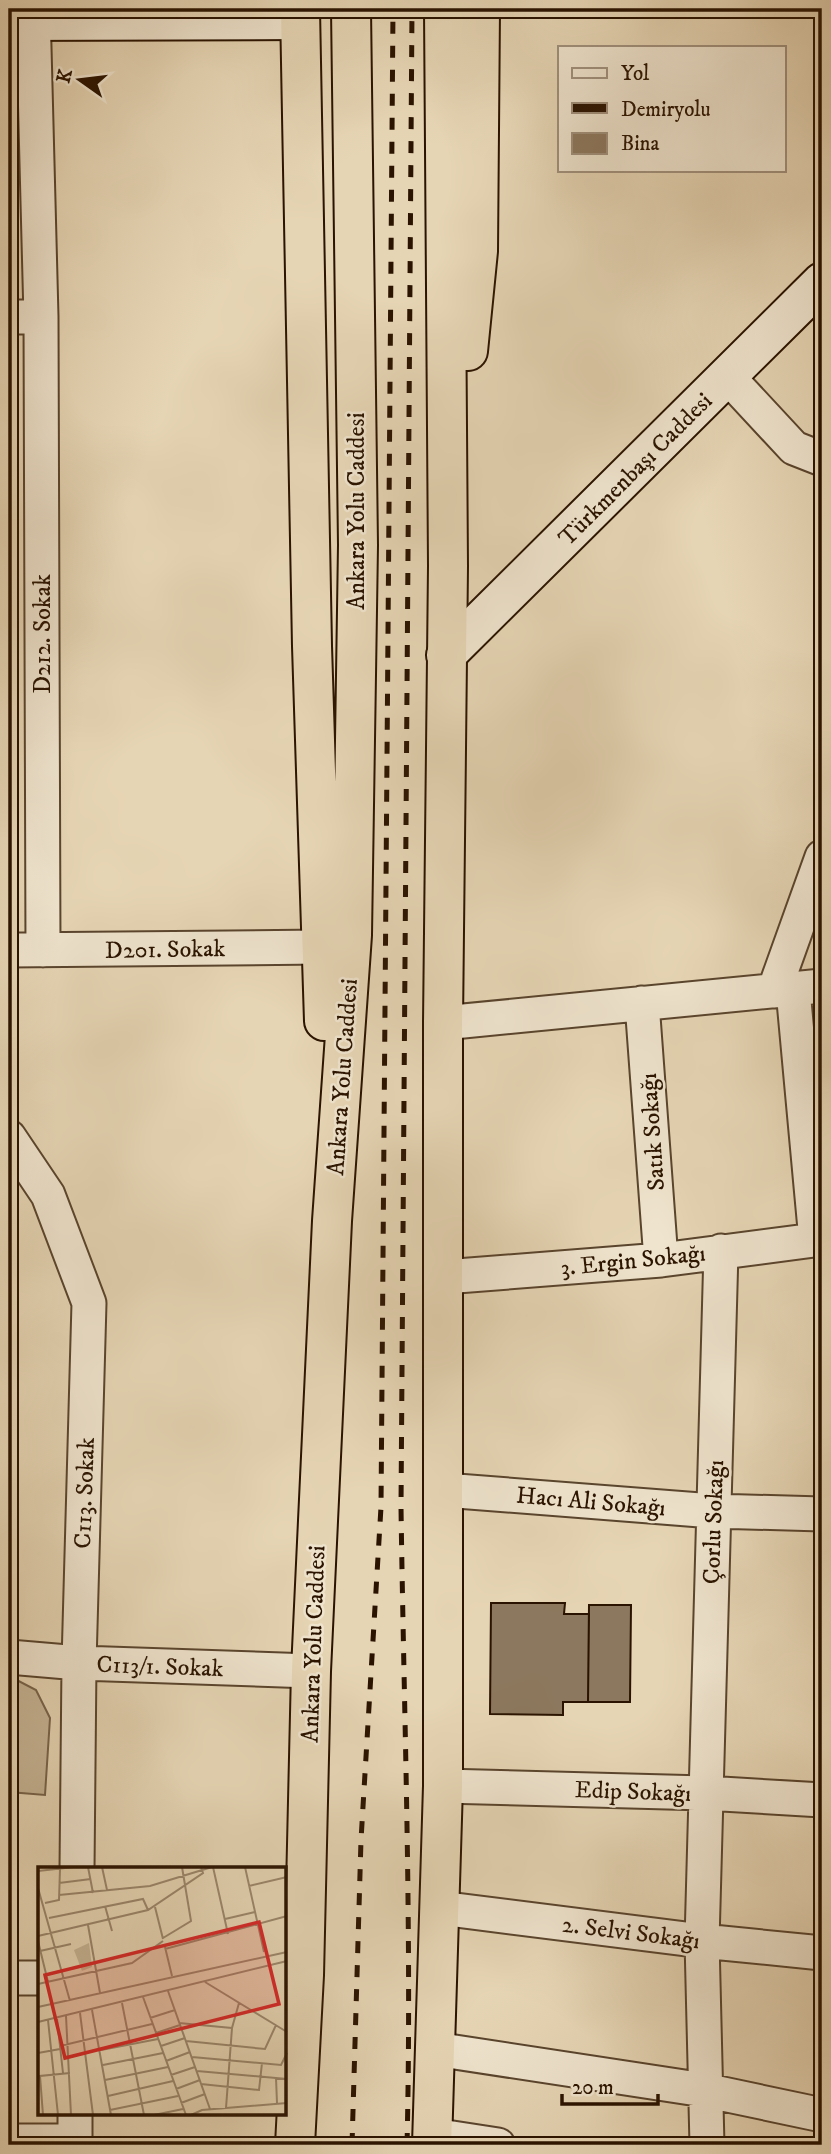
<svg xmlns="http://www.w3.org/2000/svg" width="831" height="2154" font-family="'IM FELL DW Pica',serif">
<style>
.green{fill:#c6b495;stroke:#78644a;stroke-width:2}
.building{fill:#8c785e;stroke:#2a1300;stroke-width:2}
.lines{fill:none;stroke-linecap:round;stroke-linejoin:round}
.street-casing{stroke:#59442d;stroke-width:37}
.secondary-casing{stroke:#2a1300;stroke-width:42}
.highway-casing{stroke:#2a1300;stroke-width:42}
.street{stroke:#efe4ce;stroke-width:33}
.secondary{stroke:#efe4ce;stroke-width:38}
.highway{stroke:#e6d5b4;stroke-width:38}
.rail{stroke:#2a1300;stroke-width:5;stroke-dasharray:12 12;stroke-linecap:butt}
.labels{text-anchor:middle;stroke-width:5;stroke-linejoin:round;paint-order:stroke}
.street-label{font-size:24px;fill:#2a1300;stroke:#efe4ce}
.inset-road{fill:none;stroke:#9b876c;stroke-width:2}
.view{fill:#d62828;fill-opacity:0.15;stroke:#d62828;stroke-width:3.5}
.inset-edge{fill:none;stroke:#2a1300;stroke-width:3.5}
</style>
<rect width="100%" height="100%" fill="#e6d5b4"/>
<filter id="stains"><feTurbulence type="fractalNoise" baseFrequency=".00286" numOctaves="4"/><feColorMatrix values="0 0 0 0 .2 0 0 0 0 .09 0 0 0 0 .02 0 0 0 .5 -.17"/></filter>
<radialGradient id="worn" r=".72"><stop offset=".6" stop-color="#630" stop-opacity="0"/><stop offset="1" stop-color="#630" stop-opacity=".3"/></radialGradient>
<path class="green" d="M9 1676 36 1690 50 1718 45 1795 9 1792Z"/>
<path class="building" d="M491 1603H565L564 1614H589L588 1702H563V1715L490 1714Z
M589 1605H631L630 1702H588Z"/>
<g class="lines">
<defs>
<path id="street" d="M33 9 41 317 43 950
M9 317H41
M728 377 794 448 822 459
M9 950 322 947
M793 990 816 1240
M774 991 822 857
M642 1003 661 1260
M443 1023 822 986
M9 1137 48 1195 89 1303 79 1663 77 1869
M444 1277 661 1260 822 1239
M444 1490 713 1511 822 1514
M9 1657 79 1663 311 1671
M443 1786 705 1793 822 1800
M440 1908 702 1941 822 1953
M9 1978H40
M435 2049 704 2090 822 2115
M433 2135 498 2145
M9 2141H75
M75 2145V2114
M707 2145 702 1941 721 1251"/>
<path id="secondary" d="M9 21 300 20
M446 655 822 282"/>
<path id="highway" d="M300 9 312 646 324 1021
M468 351 478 251 480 9
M295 2145 304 1975 311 1671 332 1221 352 935 358 545 351 9
M432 2145 443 1786V1023L448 566 444 9"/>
</defs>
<use href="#street" class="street-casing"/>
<use href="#secondary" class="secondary-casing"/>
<use href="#highway" class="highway-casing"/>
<use href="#street" class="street"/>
<use href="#secondary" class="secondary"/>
<use href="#highway" class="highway"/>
<path class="rail" d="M352 2145 361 1840 381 1507 393 9
M407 2145C412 1932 404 1720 401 1507L412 9"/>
</g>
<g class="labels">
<g class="street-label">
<text transform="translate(635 469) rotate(-45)" y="8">Türkmenbaşı Caddesi</text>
<text transform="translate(356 511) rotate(-90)" y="8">Ankara Yolu Caddesi</text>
<text transform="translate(42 634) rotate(-90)" y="8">D212. Sokak</text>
<text transform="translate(165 949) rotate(-1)" y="8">D201. Sokak</text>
<text transform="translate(342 1077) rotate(-86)" y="8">Ankara Yolu Caddesi</text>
<text transform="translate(652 1132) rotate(-94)" y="8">Satık Sokağı</text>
<text transform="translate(633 1260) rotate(-6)" y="8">3. Ergin Sokağı</text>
<text transform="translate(84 1493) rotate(-88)" y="8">C113. Sokak</text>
<text transform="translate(591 1501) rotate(5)" y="8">Hacı Ali Sokağı</text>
<text transform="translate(713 1522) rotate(-88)" y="8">Çorlu Sokağı</text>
<text transform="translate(313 1644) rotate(-88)" y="8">Ankara Yolu Caddesi</text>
<text transform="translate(160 1666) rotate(2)" y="8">C113/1. Sokak</text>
<text transform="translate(633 1791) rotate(2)" y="8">Edip Sokağı</text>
<text transform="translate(631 1932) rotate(7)" y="8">2. Selvi Sokağı</text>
</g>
</g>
<g transform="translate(38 1867)">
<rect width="248" height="248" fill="#e6d5b4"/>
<path d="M51 76 54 100 44 104 36 83Z" fill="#c6b495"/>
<path class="inset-road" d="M50 0 55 26M64 0 69 23M175 0 190 67M207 0 226 85M0 4 36 0M21 16 53 12M211 19 249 10M0 21 32 134M21 28 112 19 174 0M7 36 21 33 22 2M67 39 74 64M117 40 125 72M11 51 105 32 110 43M187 52 217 45M50 58 62 126M0 69 110 43 165 6 163 0M125 71 153 54 144 0M0 74 10 115M127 80 134 109M127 82 249 49M2 84 33 77M167 115 249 165M0 117 94 96 125 74M130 124 172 242M105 130 148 248M84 136 106 248M0 140 249 85M54 143 73 248M42 146 55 248M28 149 33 248M112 151 137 143M19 152 25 206M10 153 20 248M0 155 249 94M141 156 194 161M118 166 142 158M148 174 227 182 238 158M22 179 114 157M123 179 147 171M63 183 120 172M0 186 22 182M154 190 243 198 249 186M128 194 152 185M65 198 125 186M159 204 249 212M133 208 157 200M238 211 239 236M67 213 130 200M163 217 221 223 224 196M138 222 162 213M70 229 135 214M143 236 167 227M188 241 194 161 201 136M72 243 140 229M5 248 2 209 32 206M116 248 145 242M153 248 164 243 249 236"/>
<path class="view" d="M221 55 241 137 27 191 7 108Z"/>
<rect width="248" height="248" class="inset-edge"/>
</g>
<rect width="831" height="2154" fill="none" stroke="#e6d5b4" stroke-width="35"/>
<rect x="10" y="10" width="810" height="2133" fill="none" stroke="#2a1300" stroke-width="3.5"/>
<rect x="18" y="18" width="796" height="2119" fill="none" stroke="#2a1300" stroke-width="2"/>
<rect x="558" y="46" width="228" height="126" fill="#efe4ce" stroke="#a0907c" stroke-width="2"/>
<rect x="572" y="68" width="35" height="10" fill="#efe4ce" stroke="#a0907c" stroke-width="2"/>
<text x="621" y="80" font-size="21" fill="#2a1300">Yol</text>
<rect x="572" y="103" width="35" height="10" fill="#2a1300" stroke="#a0907c" stroke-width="2"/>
<text x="621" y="116" font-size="21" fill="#2a1300">Demiryolu</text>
<rect x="572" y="133" width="35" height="21" fill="#8c785e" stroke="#a0907c" stroke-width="2"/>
<text x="621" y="150" font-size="21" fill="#2a1300">Bina</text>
<g transform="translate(80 80) rotate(284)" stroke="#efe4ce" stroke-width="5" paint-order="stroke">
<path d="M0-5L12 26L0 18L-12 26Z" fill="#2a1300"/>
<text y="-10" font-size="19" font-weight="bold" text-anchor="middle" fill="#2a1300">K</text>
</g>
<path d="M562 2094v10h96v-10" fill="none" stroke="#2a1300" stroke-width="3.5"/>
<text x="572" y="2094" font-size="21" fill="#2a1300" stroke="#efe4ce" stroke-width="5" paint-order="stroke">20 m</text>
<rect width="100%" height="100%" filter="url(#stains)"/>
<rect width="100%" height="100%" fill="url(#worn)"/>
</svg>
